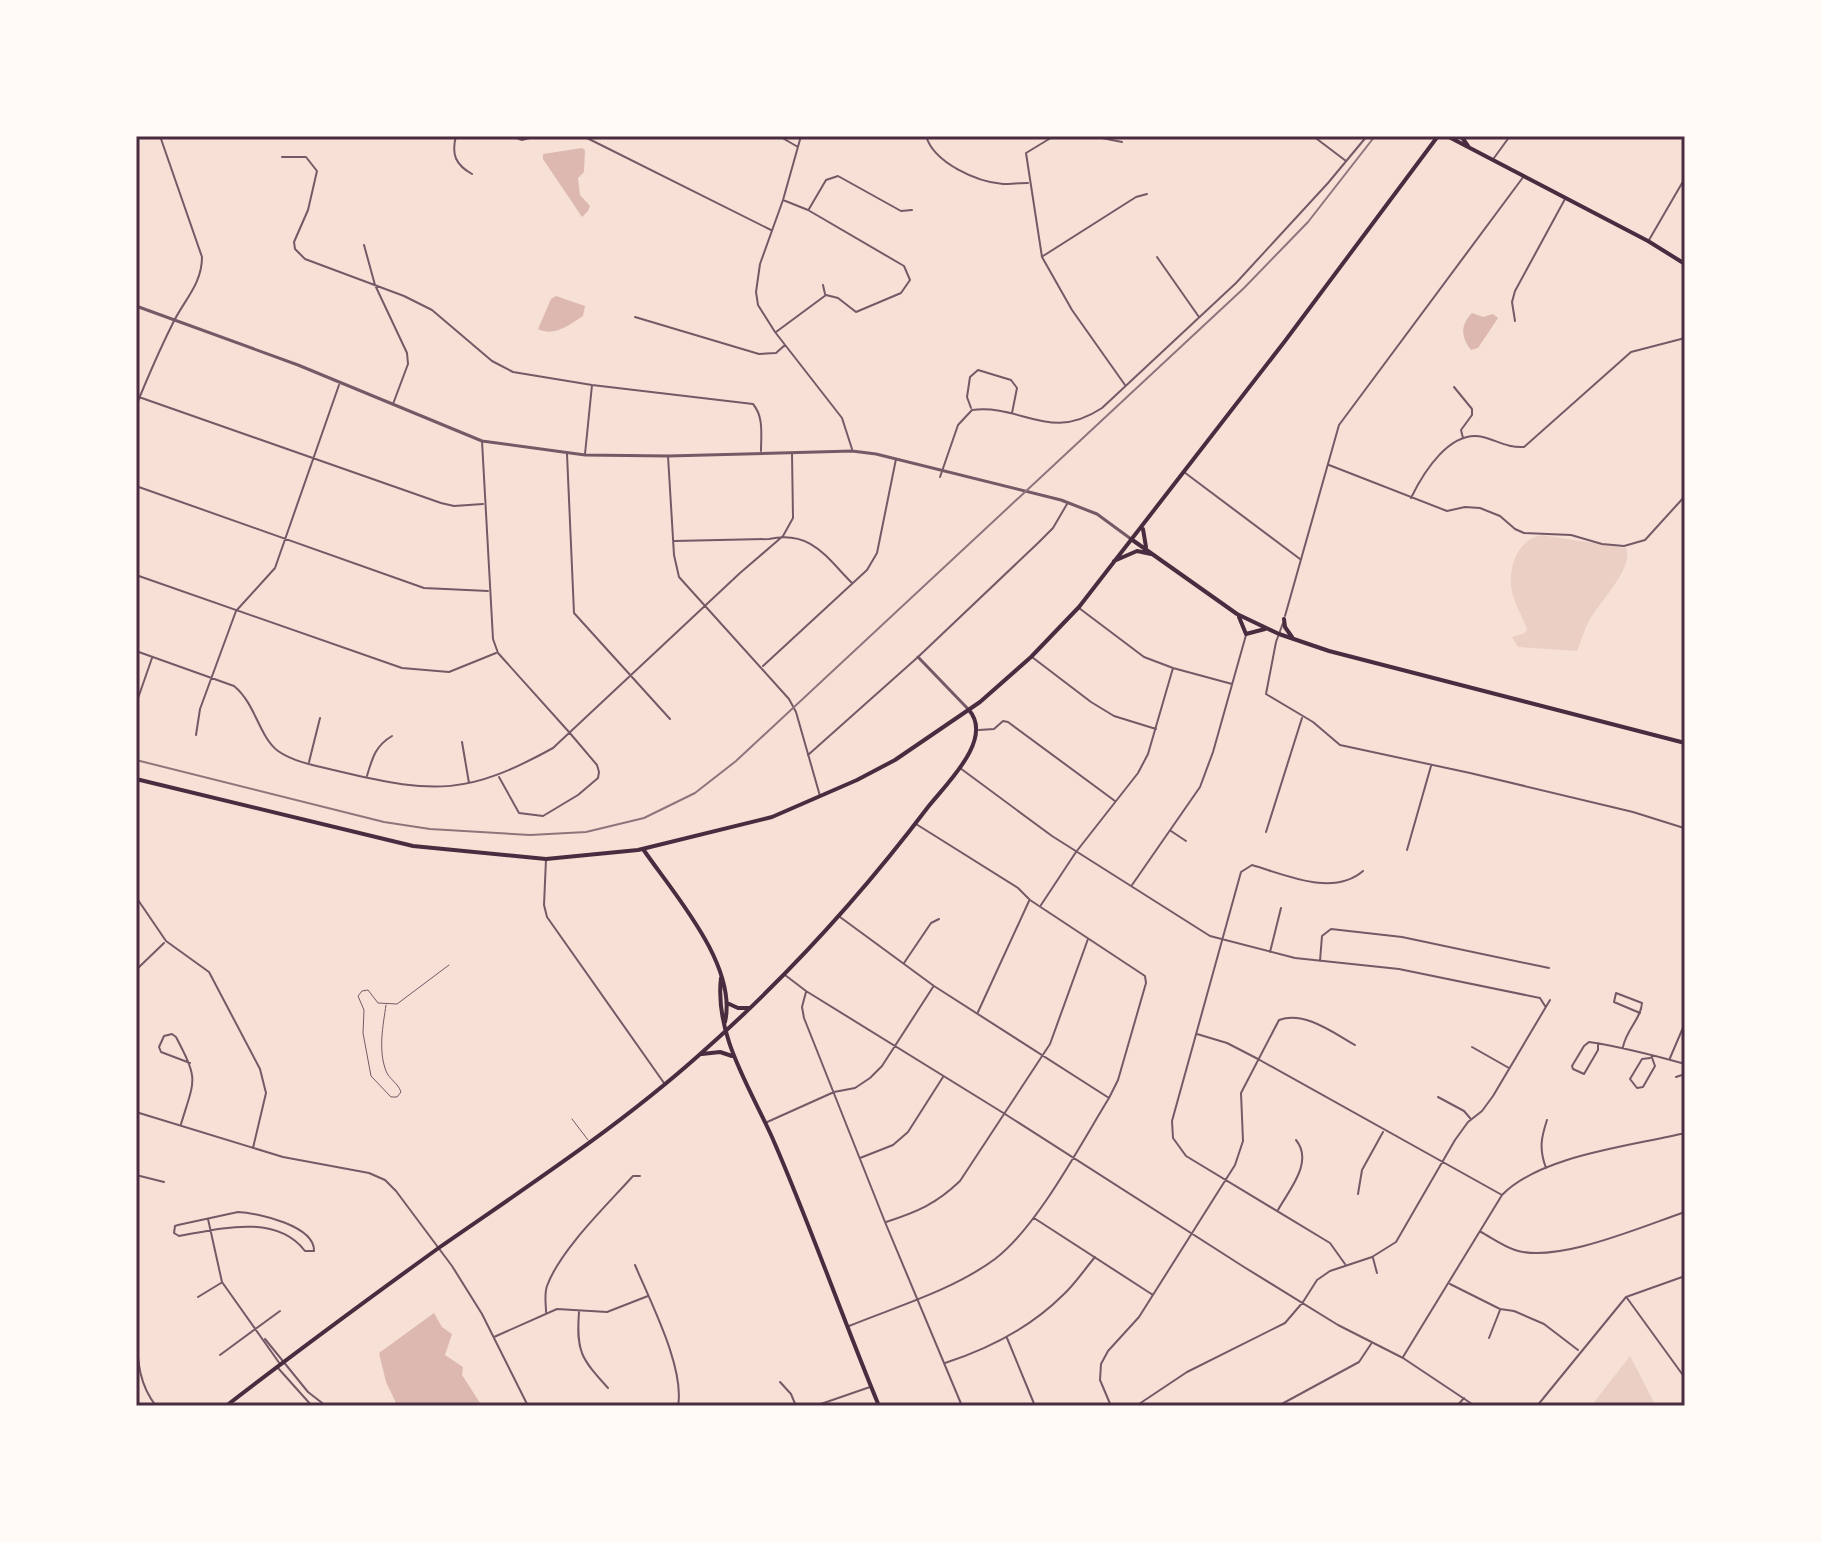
<svg xmlns="http://www.w3.org/2000/svg" width="1821" height="1542" font-family="Jost,sans-serif">
<style>
.green{fill:#ebcfc5}
.water{fill:#dcb8b0}
.lines{fill:none;stroke-linecap:round;stroke-linejoin:round}
.service{stroke:#755966;stroke-width:1}
.minor{stroke:#755966;stroke-width:2}
.tertiary{stroke:#755966;stroke-width:3}
.secondary{stroke:#4a2c40;stroke-width:4}
.primary{stroke:#4a2c40;stroke-width:4}
.rail{stroke:#8f747c;stroke-width:2}
.neatline{fill:none;stroke:#4a2c40;stroke-width:3}
</style>
<rect width="100%" height="100%" fill="#f7e1d7"/>
<path class="green" d="M1541 535 1626 548C1634 569 1599 602 1589 621 1584 630 1581 641 1577 651L1518 647 1512 637 1525 633 1527 629C1522 616 1512 599 1511 586 1509 564 1519 540 1541 535Z
M1630 1356 1656 1406H1591Z"/>
<path class="water" d="M582 148 585 150 584 172 578 178 580 195 590 206 588 211 582 217 543 159V154Z
M556 296 585 306 583 316C569 325 554 337 538 329L551 299Z
M1472 313 1483 317 1493 314 1498 318 1478 348 1471 350C1461 338 1460 325 1472 313Z
M434 1313 442 1327 452 1334 445 1355 463 1367 462 1375 482 1406 397 1405 386 1382 379 1353Z"/>
<g class="lines">
<path class="service" d="M386 1005C383 1026 378 1050 386 1071 389 1079 398 1083 401 1092L397 1097H391L371 1076 363 1033 364 1010 358 996 362 991 368 990 378 1003 397 1004 449 965
M572 1119 588 1140"/>
<path class="minor" d="M456 136C451 155 456 165 472 174
M511 136 522 140 537 136
M583 136 771 230
M779 136 798 147
M801 136 783 200 760 264 756 292 758 305 775 332 842 418 852 449
M926 136C934 163 977 182 1003 184 1011 184 1020 183 1028 183
M1054 136 1026 153 1042 257 1072 310 1125 385
M1092 136 1122 142
M1313 136 1346 161
M282 157H306L317 171 308 210 294 242 295 249 305 259 404 296 432 310 492 361 513 372 592 385 753 404C764 417 761 435 761 451
M1494 158 1510 136
M809 209 826 180 838 176 901 211 912 210
M1649 240 1685 178
M364 245 375 285 407 353 408 364 393 404
M1043 256 1136 197 1147 194
M1157 257 1199 317
M823 285 825 294
M635 317 759 354 776 353 785 345
M1515 321 1512 302 1515 291 1565 199
M776 332 826 295 838 298 856 312 901 293 910 280 904 266 808 210 783 200
M1454 387 1472 409V415L1461 430 1463 438
M136 396 441 503 454 506 483 504
M136 406C147 379 159 351 172 325 183 301 202 285 202 257L160 136
M971 408 967 397 970 377 978 370 1011 380 1017 388 1012 413
M482 441 493 639 498 653 569 732 597 765 599 772 598 778 578 795 543 816 519 813 499 777
M567 454 574 613 670 719
M585 454 592 385
M668 456 674 555 679 577 789 699 796 712 820 796
M1329 465 1447 511 1465 507 1480 508 1500 516 1515 529 1524 533 1571 535 1602 544 1624 546 1645 540 1685 496
M1184 472 1300 559
M940 477 958 425 972 410C1023 404 1049 443 1102 408L1236 283 1328 183 1367 136
M136 486 424 588 488 591
M1411 498C1423 473 1450 429 1483 437 1498 441 1508 448 1524 447L1631 352 1685 338
M674 541 769 539C811 530 826 557 852 583
M136 575 402 668 449 672 496 653
M1079 608 1144 657 1173 668 1232 684
M1285 616 1339 425 1524 176
M1283 623 1276 642 1266 694 1313 722 1340 745 1470 773 1633 812 1684 828
M136 651 234 686C256 704 259 737 278 751 295 763 322 767 342 772 435 794 468 795 553 748L740 573 783 536 793 518 792 453
M1032 657 1091 702 1114 716 1156 729
M763 666 867 570 877 553 896 459
M136 704 152 658
M979 730 994 729 1003 721 1008 722 1115 801
M196 735 200 709 236 611 275 568 339 385
M462 742 469 783
M808 755 918 657 1038 543 1053 528 1067 504
M309 762 320 718
M960 768 1052 836 1210 936 1295 958 1399 969 1540 998 1545 1006
M367 776C372 759 375 746 392 736
M1171 831 1186 841
M1266 832 1302 718
M1407 850 1431 766
M546 859 544 905 547 917 664 1083
M1132 885 1200 787 1213 752 1246 635
M136 897 166 941 209 972 260 1069 266 1093 253 1148
M1041 905 1076 852 1138 773 1148 754 1173 668
M840 917 934 986 1109 1098
M1270 952 1281 908
M1320 961 1322 936 1331 929 1402 937 1549 968
M904 963 931 923 939 919
M136 970 164 943
M785 975 806 991 1005 1114 1244 1267 1338 1325 1403 1358 1475 1406
M806 992 802 1007 804 1018 885 1222 962 1406
M978 1012 1029 901
M1197 1034 1227 1043 1258 1059 1502 1195
M1598 1043V1050L1584 1074 1573 1069 1572 1066 1584 1046 1589 1042C1622 1047 1653 1055 1685 1064
M1472 1047 1509 1068
M1623 1047C1626 1030 1641 1019 1642 1003L1616 993 1614 1002 1640 1013
M1650 1058 1642 1059 1630 1079 1637 1088 1643 1087 1655 1066 1651 1055
M1670 1058 1685 1023
M1676 1077 1685 1074
M1438 1097 1464 1111 1470 1118
M136 1112 283 1157 369 1173 385 1180 396 1191 452 1266 482 1314 528 1406
M765 1123 834 1092 855 1088 870 1078 882 1066 933 987
M181 1124C195 1078 199 1081 176 1037L172 1034 164 1036 159 1047 161 1052 190 1063
M860 1158 893 1145 908 1132 943 1077
M1546 1168C1539 1149 1541 1138 1547 1120
M136 1175 164 1182
M1358 1194 1362 1170 1383 1132
M1278 1210C1289 1190 1314 1162 1296 1140
M238 1212C259 1213 315 1226 314 1251H305C276 1213 219 1229 179 1236L174 1233 175 1226 178 1225Z
M1034 1218 1153 1295
M208 1219 222 1282 280 1364
M886 1222C917 1212 936 1204 960 1181L1050 1044 1088 939
M1481 1232C1492 1238 1503 1246 1515 1250 1557 1264 1643 1226 1685 1212
M1373 1258 1377 1273
M1345 1264 1330 1243 1186 1156 1173 1138 1172 1121 1241 872 1252 865C1286 875 1333 897 1363 871
M635 1265C650 1301 685 1368 678 1406
M1450 1284 1500 1309 1514 1311 1544 1324 1578 1350
M198 1297 221 1283
M1627 1298 1685 1378
M546 1312C546 1304 544 1294 547 1286 560 1250 607 1205 633 1176H640
M579 1312C576 1352 581 1358 608 1388
M849 1326C898 1306 953 1290 995 1259 1038 1226 1080 1145 1109 1098L1118 1080 1146 983 1145 976 1030 900 1018 888 916 824
M136 1331C138 1360 138 1383 156 1406
M494 1337 557 1309 607 1312 648 1296
M1007 1338 1035 1406
M1489 1338 1500 1310
M265 1339 308 1392 326 1406
M220 1355 280 1311
M1403 1357 1502 1195C1541 1155 1632 1146 1685 1133
M945 1363C988 1349 1031 1327 1063 1295 1075 1284 1084 1270 1095 1257
M278 1368 312 1406
M780 1382 791 1394 796 1406
M815 1406 870 1387
M1111 1406 1100 1380 1101 1364 1108 1351 1139 1317 1235 1165 1243 1141 1241 1093 1279 1020C1305 1011 1332 1032 1355 1045
M1136 1406 1187 1372 1285 1323 1303 1302 1317 1280 1330 1271 1372 1257 1396 1242 1455 1140 1468 1122 1482 1111 1493 1096 1550 1000
M1278 1406 1359 1362 1371 1344
M1457 1406 1464 1398
M1537 1406 1626 1297 1685 1276"/>
<path class="tertiary" d="M136 306 298 365 482 441 585 455 668 456 852 451 876 454 1061 500 1097 514 1131 539
M918 657 969 710"/>
<path class="secondary" d="M1447 136 1648 241 1685 264
M643 849C673 893 738 965 725 1022
M721 978C714 1037 753 1092 775 1144 812 1230 843 1319 879 1406
M727 1003 738 1008H749
M702 1054 720 1052 732 1056
M226 1406C296 1352 368 1299 440 1247 528 1186 618 1127 698 1056 783 981 860 897 928 807 947 783 994 739 969 710"/>
<path class="primary" d="M1461 136 1468 146
M1143 529 1146 547
M1131 539 1237 614 1279 634 1329 651 1685 743
M1114 561 1137 551 1151 554
M1239 617 1246 634 1265 629
M1284 619 1285 627 1292 637
M136 779 413 846 546 859 638 850 772 817 857 780 895 760 980 702 1031 657 1079 607 1285 341 1438 136"/>
<path class="rail" d="M136 760 384 822 430 829 530 835 586 832 644 818 695 793 736 761 1244 288 1308 222 1375 136"/>
</g>
<rect width="1821" height="1542" fill="none" stroke="#fffaf5" stroke-width="276"/>
<rect x="138" y="138" width="1545" height="1266" class="neatline"/>
</svg>
